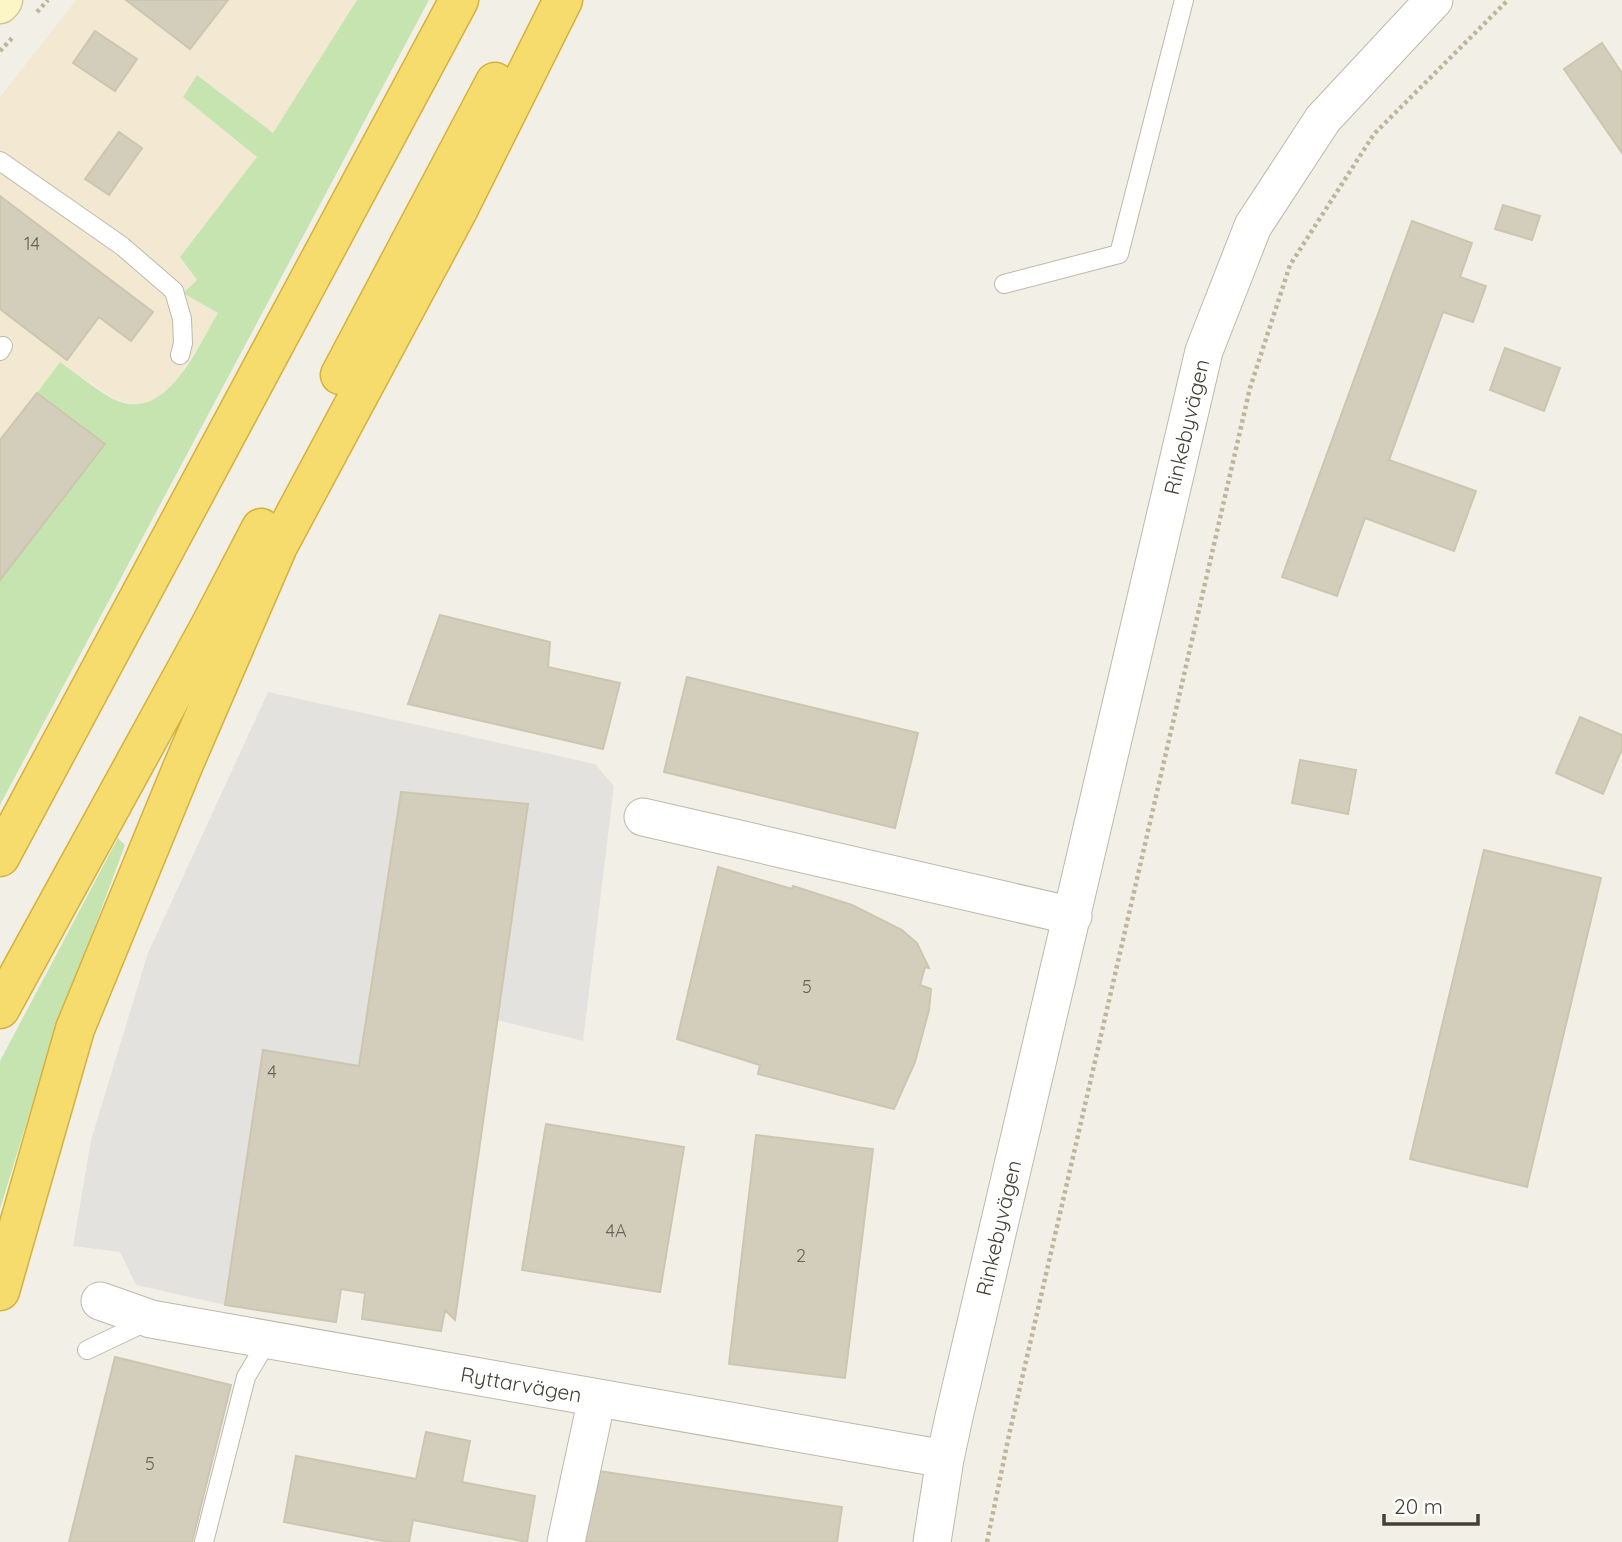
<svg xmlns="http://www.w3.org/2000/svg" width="1622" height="1542" font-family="Quicksand,sans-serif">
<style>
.commercial{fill:#f3e9d2}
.green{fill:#c6e4b0}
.parking{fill:#e3e2de}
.building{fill:#d3cdbc;stroke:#cdc6af;stroke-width:2}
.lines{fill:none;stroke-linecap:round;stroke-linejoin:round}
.service-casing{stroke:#bdb9a9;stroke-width:20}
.minor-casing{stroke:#bdb9a9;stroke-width:39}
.secondary-casing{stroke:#d0c898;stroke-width:41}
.motorway-casing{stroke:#d5b13d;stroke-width:41}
.path{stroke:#beb69b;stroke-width:4.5;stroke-dasharray:3.5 3.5;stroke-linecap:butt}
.service{stroke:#fff;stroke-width:18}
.minor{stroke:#fff;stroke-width:37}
.secondary{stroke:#fcf6c6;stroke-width:38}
.motorway{stroke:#f6db6d;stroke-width:38}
.labels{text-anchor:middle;stroke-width:6;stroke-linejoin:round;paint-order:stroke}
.number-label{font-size:18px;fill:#686358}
.street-label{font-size:21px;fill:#444036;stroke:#fff}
</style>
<rect width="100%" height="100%" fill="#f2f0e6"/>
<path class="commercial" d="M76 0H357L273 134 198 75 183 97 258 157 180 257 197 280 184 292 219 313 172 388 158 399 136 405 114 399 59 362 0 580V97Z"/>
<path class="green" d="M357 0H429L0 805V580L105 444 37 393 60 362C77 374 95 389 113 399 166 425 196 349 218 313L183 293 197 280 180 257 257 157 183 97 197 75 273 133Z
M118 838 125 845 47 1056 0 1209V1061Z"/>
<path class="parking" d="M268 692 595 764 614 786 583 1041 497 1020 528 804 402 792 359 1066 263 1051 225 1305 136 1285 120 1252 73 1246 91 1140 148 953Z"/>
<path class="building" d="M126 0H228L190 49Z
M95 31 137 59 115 91 73 63Z
M1602 43 1622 73V153L1564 69Z
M119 132 142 148 109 195 85 179Z
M0 196 153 312 131 341 99 317 67 360 0 309Z
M1503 205 1540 216 1532 240 1495 229Z
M1412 221 1472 243 1460 277 1486 286 1473 322 1443 312 1389 460 1476 491 1454 551 1365 518 1337 596 1282 577Z
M1505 348 1560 368 1544 411 1490 390Z
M37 393 105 444 0 580V440Z
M440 615 550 642 548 667 620 683 603 749 408 704Z
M687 677 918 733 895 828 664 772Z
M1580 717 1622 735V749L1603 794 1556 773Z
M1300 760 1356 770 1348 814 1292 803Z
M401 792 528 804 455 1320 445 1310 441 1331 362 1319 365 1293 341 1289 336 1322 225 1305 263 1050 359 1066Z
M1484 850 1601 878 1527 1187 1410 1159Z
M718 867 792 889 793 886 852 905 902 930 917 943 929 968 925 967 920 985 931 989 929 1010 915 1062 894 1109 758 1074 760 1065 677 1039Z
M546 1124 684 1147 660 1292 522 1270Z
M756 1135 873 1149 845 1378 729 1364Z
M115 1357 231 1385 192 1542H69Z
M426 1432 470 1441 462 1482 535 1496 527 1542 413 1520 409 1542H388L284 1522 296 1456 416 1479Z
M592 1470 842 1507 837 1542H582Z"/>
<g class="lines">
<defs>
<path id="service" d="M0 161 122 246 174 291 182 319 183 343 180 355
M1004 284 1119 254 1184 0
M0 351 3 346
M87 1350 148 1321
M204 1542 246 1377 268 1340"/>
<path id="minor" d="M643 817 1073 916
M100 1301 151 1319 945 1459
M566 1542 597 1398
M932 1542 945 1459 954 1417 1204 351 1253 226 1323 119 1434 0"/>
<path id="secondary" d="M0 4 3 0"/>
<path id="motorway" d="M340 375 495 82
M0 857 459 0
M0 1009 210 626 261 528
M0 1291 75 1029 183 766 278 546 457 212 563 0"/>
</defs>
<use href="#service" class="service-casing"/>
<use href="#minor" class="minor-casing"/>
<use href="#secondary" class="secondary-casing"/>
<use href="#motorway" class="motorway-casing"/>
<path class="path" d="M37 12 48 0
M0 51 14 36
M987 1542 1009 1435 1250 388 1290 265 1374 134 1508 0"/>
<use href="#service" class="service"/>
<use href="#minor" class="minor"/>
<use href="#secondary" class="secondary"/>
<use href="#motorway" class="motorway"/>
</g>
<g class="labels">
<g class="number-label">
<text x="32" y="250">14</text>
<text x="807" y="993">5</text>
<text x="272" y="1078">4</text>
<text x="616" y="1237">4A</text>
<text x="801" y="1262">2</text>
<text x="150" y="1470">5</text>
</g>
<g class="street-label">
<text transform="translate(1187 427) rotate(-77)" y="7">Rinkebyvägen</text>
<text transform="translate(999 1228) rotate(-77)" y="7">Rinkebyvägen</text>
<text transform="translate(521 1385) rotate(10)" y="7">Ryttarvägen</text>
</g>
</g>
<path d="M1384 1514v10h94v-10" fill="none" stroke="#444036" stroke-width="3.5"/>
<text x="1394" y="1514" font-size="21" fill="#444036" stroke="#ffffff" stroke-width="5" paint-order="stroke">20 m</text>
</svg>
